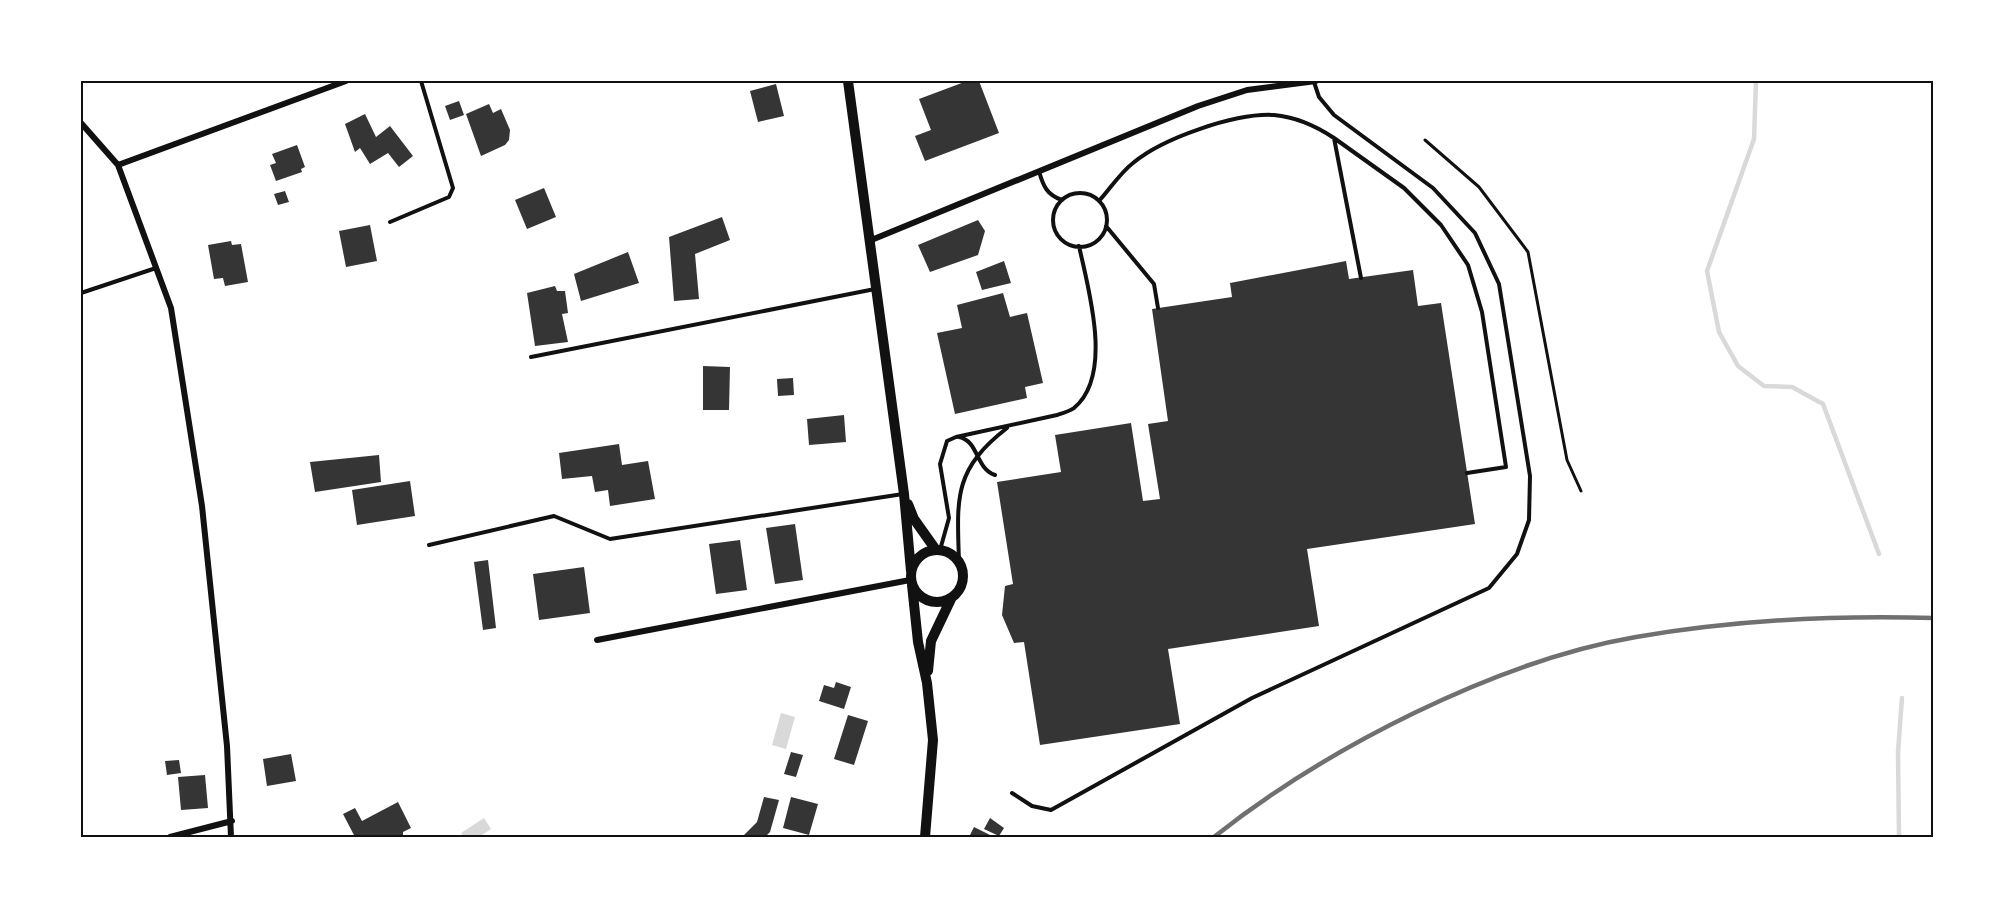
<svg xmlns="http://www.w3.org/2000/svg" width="2015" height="918" font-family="'Noto Sans',sans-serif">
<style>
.water{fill:#d9d9d9}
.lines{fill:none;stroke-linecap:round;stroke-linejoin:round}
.stream{stroke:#d9d9d9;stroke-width:4.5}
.building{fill:#353535}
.path{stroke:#111;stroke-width:3}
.service{stroke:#111;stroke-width:4}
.minor{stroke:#111;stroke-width:6}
.secondary{stroke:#111;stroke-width:10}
.rail{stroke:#707070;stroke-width:4.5}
.neatline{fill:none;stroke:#111;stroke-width:2}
</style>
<rect width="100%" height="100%" fill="#fff"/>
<path class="water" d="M781 713 795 717 786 749 772 745Z
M484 818 491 829 479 837H464L461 833Z"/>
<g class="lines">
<path class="stream" d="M1756 81 1754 139 1707 271 1719 332 1738 366 1764 386 1792 387 1823 404 1879 554
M1899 837 1898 752 1902 698"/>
</g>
<path class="building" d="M967 81H979L999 133 925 161 915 136 931 130 919 99Z
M776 84 784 116 758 122 750 91Z
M459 101 464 115 450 120 445 106Z
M489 104 493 113 501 109 510 130 509 140 505 145 481 156 466 114Z
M365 114 376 137 390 126 413 156 399 167 388 153 370 164 360 148 355 152 345 124Z
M297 145 305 167 301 169 302 172 276 181 270 165 276 163 272 154Z
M544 188 556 217 527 229 515 200Z
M285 191 289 202 278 205 274 194Z
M722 217 730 240 695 254 699 299 674 301 669 237Z
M978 220 985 231 978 255 930 272 918 245Z
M370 225 377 261 346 267 339 231Z
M231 241 232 245 241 244 248 282 225 286 223 278 214 279 208 245Z
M628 252 639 283 581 301 574 274Z
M1004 261 1011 283 982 290 976 272Z
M1346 261 1349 279 1413 270 1418 306 1441 303 1475 524 1307 549 1319 626 1168 649 1180 724 1040 745 1024 642 1014 643 1002 615 1005 586 1013 584 997 482 1061 472 1055 435 1131 423 1143 501 1160 499 1148 424 1168 421 1152 309 1232 297 1230 283Z
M555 286 557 291H565L568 313 562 314 568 342 535 346 527 293Z
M1003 293 1010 317 1027 313 1043 383 1025 387 1027 398 955 414 937 333 962 328 957 305Z
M703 366 730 367 729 410H703Z
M793 378 794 395 778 396 777 379Z
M844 415 846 442 809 445 807 419Z
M619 444 622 465 648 461 655 499 610 506 608 490 595 492 592 476 562 479 559 453Z
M379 455 381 482 315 492 310 462Z
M410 481 415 516 357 525 352 490Z
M795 524 803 580 775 584 766 528Z
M740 540 747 590 716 594 709 544Z
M488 560 496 628 483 630 474 562Z
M584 567 590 613 539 620 533 574Z
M836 682 851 687 844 709 819 701 824 685 834 688Z
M848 715 868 721 854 765 834 759Z
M791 752 803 755 796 777 784 774Z
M291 754 296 781 267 786 263 759Z
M179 760 181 773 167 775 165 761Z
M205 775 208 808 181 810 178 777Z
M764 797 779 800 770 832 765 837H742L757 822Z
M791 797 818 804 809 835 783 828Z
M398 802 411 828 403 832V837H355L343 814 355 808 362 821Z
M990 818 1004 828 999 836 984 829Z
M974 827 994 837H969Z"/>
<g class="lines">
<path class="path" d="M1425 140 1479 187 1528 252 1567 460 1581 491"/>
<path class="service" d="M1334 138 1404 188 1441 225 1468 265 1482 312 1506 467 1467 473
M1039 171C1043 186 1047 195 1062 200
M1053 220a27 27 0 1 1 54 0a27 27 0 1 1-54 0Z
M1099 201C1110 189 1120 173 1133 163 1163 138 1235 113 1274 115 1296 117 1316 126 1334 138L1361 278
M390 222 449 197 453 188 421 81
M1106 226 1154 284 1158 308
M81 293 156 268
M531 357 875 289
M959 437C979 441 975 468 995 475
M429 545 554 516 610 539 903 494
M940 550 949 518 940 464 947 441 956 437 1057 415C1063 413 1070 411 1074 408 1114 375 1088 288 1079 246
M959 562C957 498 953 470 1007 428
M1012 793 1032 806 1051 810 1252 698 1489 588 1517 554 1529 520 1530 476 1499 284 1475 233 1433 188 1334 115 1319 97 1314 82"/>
<path class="minor" d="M81 123 118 165 171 308 202 506 227 746 231 837
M118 165 346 81
M869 241 1198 106 1247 90 1316 81
M597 640 910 580
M170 837 232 821"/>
<path class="secondary" d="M848 81 904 494 911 571
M908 504 914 519 936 550
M911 576a26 26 0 1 1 52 0a26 26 0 1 1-52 0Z
M912 585 918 642 927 683 933 740 925 837
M928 671 931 641 951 599"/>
<path class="rail" d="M1214 837C1325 749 1496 661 1636 637 1735 620 1834 615 1934 618"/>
</g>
<rect width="2015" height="918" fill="none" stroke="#ffffff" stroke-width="165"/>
<rect x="82" y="82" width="1850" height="754" class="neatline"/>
</svg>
